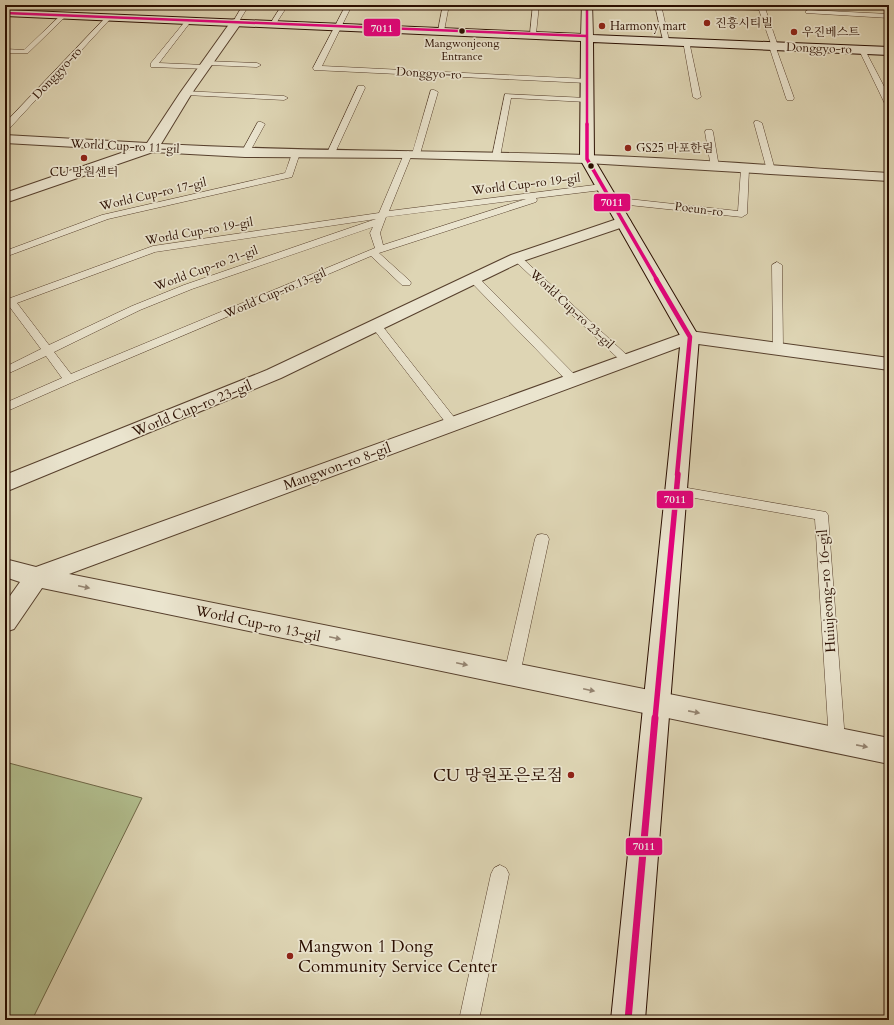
<svg xmlns="http://www.w3.org/2000/svg" width="894" height="1025" font-family="Cardo,'Noto Serif KR',serif">
<style>
.green{fill:#b1bd8d;stroke:#6e6646}
.lines{fill:none;stroke-linecap:round;stroke-linejoin:round}
.lane-casing{stroke:#57402d;stroke-width:1}
.street-casing{stroke:#57402d;stroke-width:2}
.secondary-casing{stroke:#2a0e00;stroke-width:2}
.lane{fill:#eae4ce;fill-rule:evenodd}
.street{fill:#eae4ce;fill-rule:evenodd}
.secondary{fill:#eae4ce;fill-rule:evenodd}
.bus-1-far4-casing{stroke:#eae4ce;stroke-width:4}
.bus-1-far3-casing{stroke:#eae4ce;stroke-width:5.5}
.bus-1-far2-casing{stroke:#eae4ce;stroke-width:7}
.bus-1-far1-casing{stroke:#eae4ce;stroke-width:8}
.bus-1-casing{stroke:#eae4ce;stroke-width:10}
.bus-1-far4{stroke:#e5007d;stroke-width:2.5}
.bus-1-far3{stroke:#e5007d;stroke-width:3.5}
.bus-1-far2{stroke:#e5007d;stroke-width:4.5}
.bus-1-far1{stroke:#e5007d;stroke-width:5.5}
.bus-1{stroke:#e5007d;stroke-width:7}
.oneway{fill:#948471}
.poi-dot{fill:#8f2418;stroke:#eae4ce;stroke-width:1.5}
.bus-dot{fill:#2a0e00;stroke:#eae4ce;stroke-width:1.5}
.labels{text-anchor:middle;stroke-width:3.5;stroke-linejoin:round;paint-order:stroke}
.far-bus-label{font-size:11px;fill:#2a0e00;stroke:#eae4ce}
.far-poi-label{font-size:12px;fill:#2a0e00;stroke:#eae4ce;text-anchor:start}
.far-street-label{font-size:12px;fill:#2a0e00;stroke:#eae4ce}
.street-label{font-size:14px;fill:#2a0e00;stroke:#eae4ce}
.near-poi-label{font-size:17px;fill:#2a0e00;stroke:#eae4ce;text-anchor:end}
.line-badge{stroke:#eae4ce;stroke-width:1.5}
.badge-label{font-size:11px;text-anchor:middle;font-weight:bold;fill:#fff}
</style>
<rect width="100%" height="100%" fill="#ded5b4"/>
<filter id="stains"><feTurbulence type="fractalNoise" baseFrequency=".005" numOctaves="4"/><feColorMatrix values="0 0 0 0 .2 0 0 0 0 .09 0 0 0 0 .02 0 0 0 .5 -.17"/></filter>
<radialGradient id="worn" r=".72"><stop offset=".6" stop-color="#630" stop-opacity="0"/><stop offset="1" stop-color="#630" stop-opacity=".3"/></radialGradient>
<path class="green" d="M5 762 142 798 32 1020H5Z"/>
<g class="lines">
<defs>
<path id="lane" d="M243 5H249L238 23H234L233 22Z
M282 5H288L275 25H271L270 24Z
M346 5H352L322 66 587 79 591 81 587 83 314 70 313 68Z
M443 5H449L444 31 441 33 438 31Z
M533 5H539L536 34 533 36 530 34Z
M655 5H661L669 40 668 41 663 40Z
M695 5H764L778 46 776 48 794 98 793 100H787L786 98 769 46 771 44 759 10 693 8 692 7Z
M808 10 889 14V18L806 13V11Z
M62 14 67 15 28 53H5V49L24 50Z
M107 16 112 17 8 130H5V123Z
M189 18 192 20 159 63 205 65H208V69L151 67V63L187 19Z
M686 39 689 41 701 97 697 99 693 97 683 41Z
M862 48 865 50 889 96V106L885 104 859 50Z
M205 61 257 63 261 65 257 67 208 65H205Z
M358 86H364L365 88 335 153 334 155H328L327 153Z
M431 90H434L438 92 420 154 416 157 412 154 389 211 602 184 606 187 602 190 536 198 537 200 536 202 379 253 410 281 411 283 410 285H402L371 256 73 382 5 412V403L62 378 46 356 5 375V367L41 349 9 306 5 307V300L153 246 379 213 404 154 408 151 412 154ZM526 199 383 245 380 233 386 217ZM376 219 184 285 132 306 49 345 17 303 155 252ZM373 227 370 233 375 248 71 374 54 352 140 310 192 289Z
M183 91 284 96 288 98 284 100 186 95 182 93Z
M505 94 587 98 591 100 587 102 511 98 500 157 496 160 492 157Z
M755 121H758L762 123 775 170 774 172 771 173 767 170 754 123Z
M258 122H261L265 124 248 155H242L241 153Z
M706 130H712L713 132 719 167 718 169H712L711 167 705 132Z
M293 151H299L300 153 292 177 108 219 5 257V251L102 215 285 173Z
M745 166 749 169 747 214 742 217 610 203 606 200 610 197 738 211 741 169Z
M517 255 520 256 630 358 632 360 630 362H622L514 260 512 258 514 256Z
M777 262 782 265 783 349 782 351H774L773 349 772 265Z
M474 276 478 277 577 377 579 380 577 383H569L470 281 469 279 470 277Z
M376 322 380 323 457 421 459 424 457 427H449L372 327 371 325 372 323Z
M676 486 826 512 828 515 845 741 843 746 837 748 831 746 829 741 815 519 672 494 670 491 672 488Z
M542 534 547 535 549 539 520 674 517 679 512 681 507 679 504 674 535 539 537 535Z
M500 865 506 868 509 874 479 1020H459L491 874 494 868Z"/>
<path id="street" d="M582 5H592L593 36 591 38H583L581 36Z
M236 19 242 22 192 93 161 144C302 152 444 150 585 155 687 158 788 167 889 173V181L587 163 408 158 245 157 153 152 5 203V193L130 150 5 143V135L147 143 180 93 232 20Z
M623 217 629 219 631 222 629 225 523 261 281 378 5 492V475L267 370 511 255Z
M690 331 889 358V370L691 343 69 574 889 738V764L42 588 14 629 5 632V603L20 582 5 577V559L36 567Z"/>
<path id="secondary" d="M5 10 582 34 587 33 592 35 889 47V55L593 42 594 159 699 337 645 1020H611L681 337 580 159 581 41 5 16Z"/>
</defs>
<use href="#lane" class="lane-casing"/>
<use href="#street" class="street-casing"/>
<use href="#secondary" class="secondary-casing"/>
<use href="#lane" class="lane"/>
<use href="#street" class="street"/>
<use href="#secondary" class="secondary"/>
<defs>
<path id="bus-1-far4" d="M587 5V125
M5 13 587 36"/>
<path id="bus-1-far3" d="M587 124V159L657 280"/>
<path id="bus-1-far2" d="M656 279 690 337 677 475"/>
<path id="bus-1-far1" d="M655 719 678 474"/>
<path id="bus-1" d="M628 1020 655 718"/>
</defs>
<use href="#bus-1-far4" class="bus-1-far4-casing"/>
<use href="#bus-1-far3" class="bus-1-far3-casing"/>
<use href="#bus-1-far2" class="bus-1-far2-casing"/>
<use href="#bus-1-far1" class="bus-1-far1-casing"/>
<use href="#bus-1" class="bus-1-casing"/>
<use href="#bus-1-far4" class="bus-1-far4"/>
<use href="#bus-1-far3" class="bus-1-far3"/>
<use href="#bus-1-far2" class="bus-1-far2"/>
<use href="#bus-1-far1" class="bus-1-far1"/>
<use href="#bus-1" class="bus-1"/>
</g>
<defs><path id="oneway-solid" d="M-6-.8H1V-3.2L6.5 0L1 3.2V.8H-6Z"/></defs>
<g class="oneway">
<use href="#oneway-solid" transform="translate(84 587) rotate(12)"/>
<use href="#oneway-solid" transform="translate(335 638) rotate(12)"/>
<use href="#oneway-solid" transform="translate(462 664) rotate(12)"/>
<use href="#oneway-solid" transform="translate(589 690) rotate(12)"/>
<use href="#oneway-solid" transform="translate(694 712) rotate(11)"/>
<use href="#oneway-solid" transform="translate(862 746) rotate(11)"/>
</g>
<g class="poi-dot">
<circle cx="707" cy="23" r="4"/>
<circle cx="602" cy="26" r="4"/>
<circle cx="794" cy="32" r="4"/>
<circle cx="628" cy="148" r="4"/>
<circle cx="84" cy="158" r="4"/>
<circle cx="571" cy="775" r="4"/>
<circle cx="290" cy="956" r="4"/>
</g>
<g class="bus-dot">
<circle cx="462" cy="31" r="3.5"/>
<circle cx="591" cy="166" r="3.5"/>
</g>
<g class="labels">
<g class="far-bus-label">
<text x="462" y="47">Mangwonjeong<tspan x="462" dy="13">Entrance</tspan></text>
</g>
<g class="far-poi-label">
<text x="715" y="27">진흥시티빌</text>
<text x="610" y="30">Harmony mart</text>
<text x="802" y="36">우진베스트</text>
<text x="636" y="152">GS25 마포한림</text>
<text x="84" y="176" text-anchor="middle">CU 망원센터</text>
</g>
<g class="far-street-label">
<text transform="translate(819 48) rotate(2)" y="4">Donggyo-ro</text>
<text transform="translate(57 73) rotate(-47)" y="4">Donggyo-ro</text>
<text transform="translate(429 73) rotate(3)" y="4">Donggyo-ro</text>
<text transform="translate(125 146) rotate(3)" y="4">World Cup-ro 11-gil</text>
<text transform="translate(526 184) rotate(-7)" y="4">World Cup-ro 19-gil</text>
<text transform="translate(153 194) rotate(-13)" y="4">World Cup-ro 17-gil</text>
<text transform="translate(699 209) rotate(7)" y="4">Poeun-ro</text>
<text transform="translate(199 231) rotate(-10)" y="4">World Cup-ro 19-gil</text>
<text transform="translate(206 268) rotate(-20)" y="4">World Cup-ro 21-gil</text>
<text transform="translate(275 293) rotate(-23)" y="4">World Cup-ro 13-gil</text>
<text transform="translate(572 309) rotate(43)" y="4">World Cup-ro 23-gil</text>
</g>
<g class="street-label">
<text transform="translate(192 408) rotate(-22)" y="5">World Cup-ro 23-gil</text>
<text transform="translate(337 466) rotate(-20)" y="5">Mangwon-ro 8-gil</text>
<text transform="translate(826 591) rotate(-94)" y="5">Huiujeong-ro 16-gil</text>
<text transform="translate(258 623) rotate(12)" y="5">World Cup-ro 13-gil</text>
</g>
<g class="near-poi-label">
<text x="563" y="781">CU 망원포은로점</text>
<text x="298" y="952" text-anchor="start">Mangwon 1 Dong<tspan x="298" dy="20">Community Service Center</tspan></text>
</g>
</g>
<g class="line-badge">
<rect x="363" y="18" width="38" height="19" rx="4" fill="#e5007d"/>
<rect x="593" y="193" width="38" height="19" rx="4" fill="#e5007d"/>
<rect x="656" y="490" width="38" height="19" rx="4" fill="#e5007d"/>
<rect x="625" y="837" width="38" height="19" rx="4" fill="#e5007d"/>
</g>
<g class="badge-label">
<text x="382" y="32">7011</text>
<text x="612" y="206">7011</text>
<text x="675" y="503">7011</text>
<text x="644" y="850">7011</text>
</g>
<rect width="894" height="1025" fill="none" stroke="#ded5b4" stroke-width="20"/>
<rect x="6" y="6" width="882" height="1013" fill="none" stroke="#2a0e00" stroke-width="2"/>
<rect x="10" y="10" width="874" height="1005" fill="none" stroke="#2a0e00"/>
<rect width="100%" height="100%" filter="url(#stains)"/>
<rect width="100%" height="100%" fill="url(#worn)"/>
</svg>
